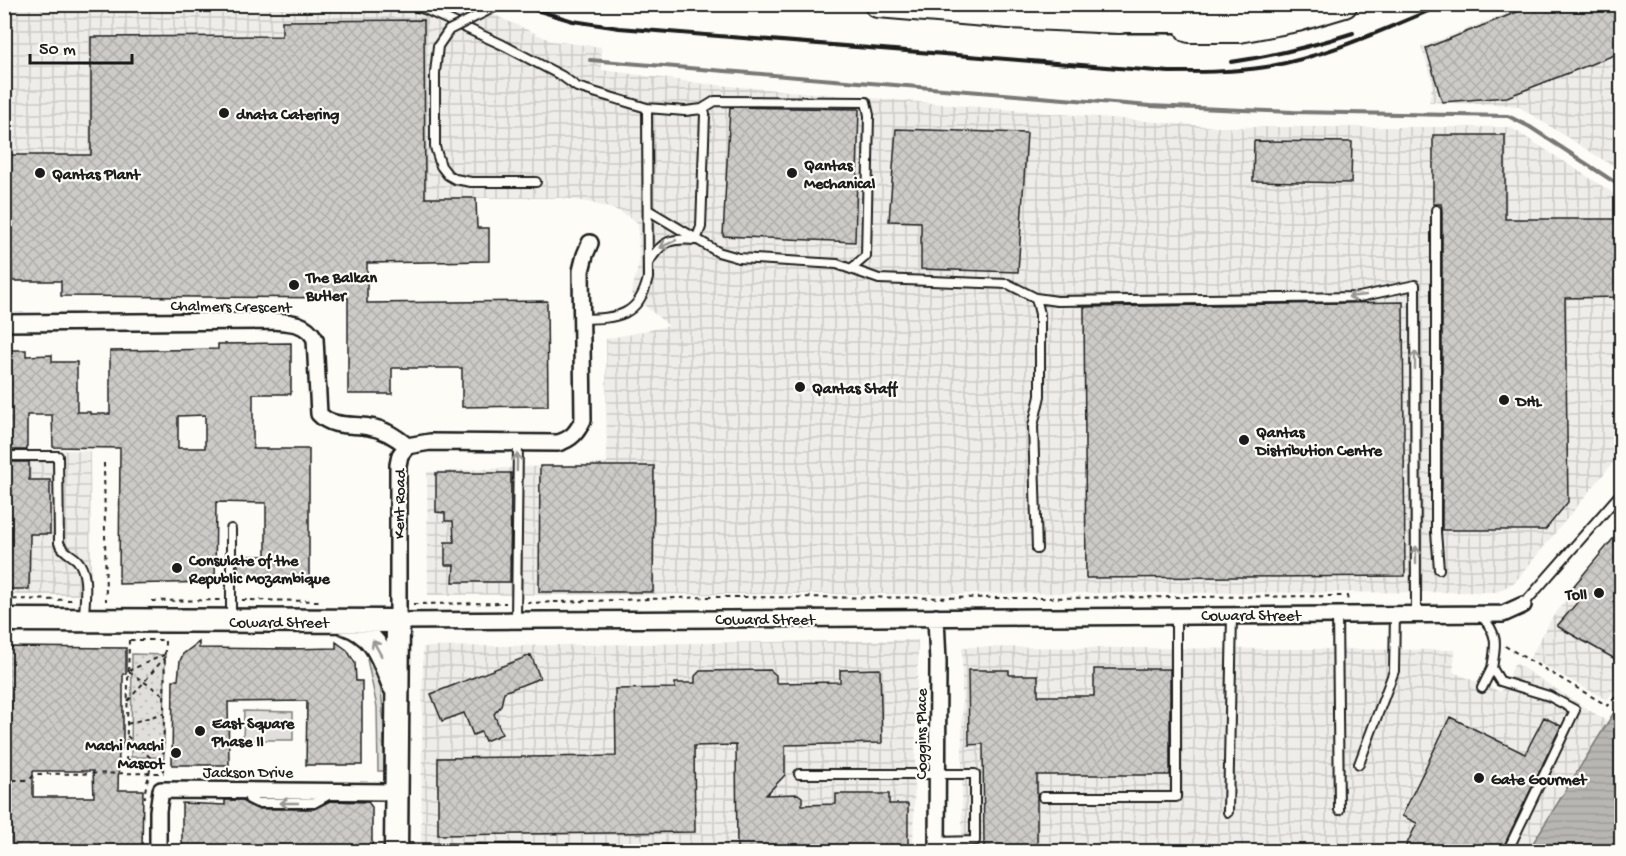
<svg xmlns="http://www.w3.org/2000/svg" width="1626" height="856" font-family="'Gochi Hand',sans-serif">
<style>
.industrial{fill:url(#industrial-grid)}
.grass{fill:url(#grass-tufts);stroke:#7e7e7c;stroke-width:1.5}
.park{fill:url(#park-dots);stroke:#7e7e7c;stroke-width:1.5}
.garden{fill:#e0dfdb;stroke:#7e7e7c;stroke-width:1.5}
.water{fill:url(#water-rules);stroke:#797876;stroke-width:1.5}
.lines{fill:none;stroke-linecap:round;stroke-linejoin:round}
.stream{stroke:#797876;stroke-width:4}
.building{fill:url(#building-cross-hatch);stroke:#1c1c1c;stroke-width:1.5;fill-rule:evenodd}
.service-casing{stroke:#1c1c1c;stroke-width:12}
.minor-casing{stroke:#1c1c1c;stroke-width:20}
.secondary-casing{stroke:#1c1c1c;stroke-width:27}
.trunk-casing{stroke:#1c1c1c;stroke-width:30}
.motorway-casing{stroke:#1c1c1c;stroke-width:33}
.path{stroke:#1c1c1c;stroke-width:2;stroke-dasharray:4.5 4.5;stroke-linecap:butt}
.service{stroke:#fdfcf7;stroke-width:8}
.minor{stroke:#fdfcf7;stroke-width:15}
.secondary{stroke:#fdfcf7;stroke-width:22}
.trunk{stroke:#fdfcf7;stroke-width:26}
.motorway{stroke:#fdfcf7;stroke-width:28}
.rail{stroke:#1c1c1c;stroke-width:4}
.service-bridge-casing{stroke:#1c1c1c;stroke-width:12;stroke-linecap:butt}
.service-bridge{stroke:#fdfcf7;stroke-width:8}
.oneway{stroke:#989794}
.poi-dot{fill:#1c1c1c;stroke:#fdfcf7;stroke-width:2}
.labels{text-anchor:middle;stroke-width:4.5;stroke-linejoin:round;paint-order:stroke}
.poi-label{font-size:16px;font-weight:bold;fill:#1c1c1c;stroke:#fdfcf7;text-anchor:start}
.street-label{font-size:16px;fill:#1c1c1c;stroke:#fdfcf7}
</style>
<defs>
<pattern id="industrial-grid" width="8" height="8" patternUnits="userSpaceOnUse" patternTransform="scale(1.5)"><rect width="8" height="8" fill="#eeede9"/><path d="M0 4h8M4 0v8" fill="none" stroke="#cccbc7"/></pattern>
<pattern id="grass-tufts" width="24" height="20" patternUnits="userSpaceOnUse" patternTransform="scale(1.5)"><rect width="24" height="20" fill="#e0dfdb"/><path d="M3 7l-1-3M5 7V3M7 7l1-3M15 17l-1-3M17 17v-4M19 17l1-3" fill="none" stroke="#c0bfbb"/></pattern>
<pattern id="park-dots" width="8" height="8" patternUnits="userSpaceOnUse" patternTransform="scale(1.5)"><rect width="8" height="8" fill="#e0dfdb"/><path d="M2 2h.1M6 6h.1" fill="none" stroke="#c0bfbb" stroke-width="1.8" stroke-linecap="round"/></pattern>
<pattern id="water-rules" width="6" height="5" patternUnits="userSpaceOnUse" patternTransform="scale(1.5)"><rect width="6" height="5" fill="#b7b6b2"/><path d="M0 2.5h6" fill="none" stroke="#9d9c98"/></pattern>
<pattern id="building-cross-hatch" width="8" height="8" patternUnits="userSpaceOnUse" patternTransform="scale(1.5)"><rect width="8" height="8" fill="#cccbc8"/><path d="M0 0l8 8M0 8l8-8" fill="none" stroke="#afaeab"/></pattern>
</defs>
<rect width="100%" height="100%" fill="#fdfcf7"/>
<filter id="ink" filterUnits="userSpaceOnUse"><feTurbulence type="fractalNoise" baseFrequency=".0167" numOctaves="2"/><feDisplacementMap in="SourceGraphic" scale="12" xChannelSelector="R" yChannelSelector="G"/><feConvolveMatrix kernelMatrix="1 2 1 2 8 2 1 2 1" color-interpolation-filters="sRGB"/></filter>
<g filter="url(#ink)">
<path class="industrial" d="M5 4 472 5 552 41 601 47 602 70 706 84 1216 127H1510L1621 198V453L1515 582 1497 592 428 595 427 472 607 463 606 339 669 326 631 294 639 263 638 223 619 211 588 202 562 198H5Z
M1528 5H1621V171L1519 107 1508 105 1429 102 1433 82 1421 47Z
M5 450 90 451 91 595H5Z
M1621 527V681L1607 700 1530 658 1552 618Z
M918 640 913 851 421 852 423 647Z
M962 647 1455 650 1453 672 1501 692 1515 663 1608 722 1528 851H962Z"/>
<path class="grass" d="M374 657C385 696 384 731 384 771H378L377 707 367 659Z"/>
<path class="park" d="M132 654 165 655 164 757H131Z"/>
<path class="garden" d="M244 711 293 712V740H243Z"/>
<path class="water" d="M1621 701V851H1528Z"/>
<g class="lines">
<path class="stream" d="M590 60 1150 106 1293 112 1508 116 1530 127 1622 187"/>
</g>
<path class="building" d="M1537 4H1622V52L1507 97 1442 102 1426 48Z
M424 20 425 198H476L477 228H489V261L367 263V303L547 301 548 406 462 407V368H392V394H348V298L61 296V281H12L9 192H4V155H91V37L282 36V21Z
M730 107 859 109 855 242 723 236Z
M896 129 1027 133 1018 272 921 269V222L889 221Z
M1433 135H1505V219H1619V236H1622V297L1565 298 1568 502 1545 530H1442V210L1441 204H1433Z
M1254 141 1352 142 1351 183 1253 181Z
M1403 302 1405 576 1086 578 1084 307Z
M291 343V394H253V449H309V580H266V577H238V556H266V503L216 502 215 582 119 584 120 448 53 447 52 415H27V450H4V350H26V356L52 355V362H77V412H90V414H110V351L218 349V344ZM205 415V448H178V416Z
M4 462H29V480H50V534H30L29 589H4Z
M540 466H654L653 592H539Z
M436 473H511L510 582H453L454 565H445V542H454L453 521H445V513L436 512Z
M1622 528V650L1615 659 1557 626 1582 597 1571 589Z
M199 642V648L289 649 336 648V642L347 650 355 663 356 681H362V765H306L307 701 228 702 229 765H172L173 680H178L180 661 183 654Z
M4 647 126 648V674H123V749H119L118 790H143L142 852H4ZM33 771H93L94 797H33Z
M531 655 540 678 504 692 501 706 494 714 502 734 485 741 481 732 473 735 464 713 442 721 431 694Z
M880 669 882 743 785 745V775L766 795 798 794 802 797V805L836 804V794H889V804H908V852H737L736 745 694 746 695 832 438 835V758L616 756 615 689 675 688V683H695V676L700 671 770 670 776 675V683L840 682V670Z
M1094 669H1170V775H1037V852H988V847H984L983 744 969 745 968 670H1009V675H1038V696H1094Z
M1450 717 1525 754 1544 717 1561 726 1501 852H1403L1417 823 1402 816Z
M225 800H243L246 804 257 809H314L330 801 368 802 372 807V852H182V803L225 805Z"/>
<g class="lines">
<defs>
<path id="service" d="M409 4 427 10 503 45 562 76 577 87 647 108 648 278C639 317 617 318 582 319
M647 108 685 111 702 109 705 114 701 227 696 240C672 238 662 240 649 262
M702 109 715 101 866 102 869 115 866 256 851 269
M510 182H536
M648 210 718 252 739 258 837 264 879 279 1008 284 1036 298 1057 301 1359 297 1415 285 1416 613
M1436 210V532L1439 569
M1036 298 1040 314V396L1033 426 1037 549
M4 456H58L59 543C63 552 71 554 77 560 90 574 84 601 84 619
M1523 605 1622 492
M1337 614 1339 810
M1481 616C1499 634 1496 645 1492 668L1500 681 1549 696 1575 710 1507 852
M231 619V529
M516 620 518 442
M1482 688 1492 668
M1359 764 1394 671 1395 614
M799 774H975V841L937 842
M249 790V799L257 803H314L332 793
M1043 797H1176V615
M1228 812 1232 616
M397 848 670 850"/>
<path id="minor" d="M590 243 585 255 581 271 583 420C577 432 572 439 558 443L430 442 407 446 400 455 398 465V621L1503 614 1523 605
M4 323 272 321C289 322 306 322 315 339L319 414C332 428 352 424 369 427 384 429 395 436 407 446
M936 617 938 662 937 852
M158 852V811L161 790 397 792"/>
<path id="secondary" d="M4 620 398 621 396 852
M345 623C377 634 382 656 394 686"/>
<path id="trunk" d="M878 4 1009 15 1120 20
M1189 29H1239L1297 18 1344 4"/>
<path id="motorway" d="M1099 18H1204L1284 4"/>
</defs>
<use href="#service" class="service-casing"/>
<use href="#minor" class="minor-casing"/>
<use href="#secondary" class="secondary-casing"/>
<use href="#trunk" class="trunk-casing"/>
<use href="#motorway" class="motorway-casing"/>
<path class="path" d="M104 463 106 601
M4 599 74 600
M242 600 320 601
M152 601 221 600
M527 603 709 597 1032 598 1347 596 1348 601
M413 604 506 603
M129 640 126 767H150C150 778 144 786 145 798
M130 640H165L163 776
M1505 646 1608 706 1622 688
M128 671 164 655
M129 672 164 695
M128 701 165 657
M127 724 164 713
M127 736 153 760
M126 760H164
M4 780H29L35 774 164 773"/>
<use href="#service" class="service"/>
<use href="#minor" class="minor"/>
<use href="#secondary" class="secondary"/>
<use href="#trunk" class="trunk"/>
<use href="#motorway" class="motorway"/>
<path class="rail" d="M516 4 573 21 619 28 1169 72C1202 72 1234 72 1266 67 1329 56 1387 28 1445 4
M1231 62C1273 56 1313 46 1353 33"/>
<defs>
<path id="service-bridge" d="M501 4 449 30 438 46 435 73V147L441 166 448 175 455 179 471 182H510"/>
</defs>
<use href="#service-bridge" class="service-bridge-casing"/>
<use href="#service-bridge" class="service-bridge"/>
</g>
<defs><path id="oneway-shaft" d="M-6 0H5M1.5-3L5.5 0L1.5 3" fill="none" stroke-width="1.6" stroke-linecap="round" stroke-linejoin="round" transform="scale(1.5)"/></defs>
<g class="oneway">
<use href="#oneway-shaft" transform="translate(668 244) rotate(155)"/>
<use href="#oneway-shaft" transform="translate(1357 296) rotate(174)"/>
<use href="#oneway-shaft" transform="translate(1415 360) rotate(-90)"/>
<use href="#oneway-shaft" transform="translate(517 462) rotate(-89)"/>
<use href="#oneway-shaft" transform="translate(1416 555) rotate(-90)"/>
<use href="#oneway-shaft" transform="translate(377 648) rotate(-119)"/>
<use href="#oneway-shaft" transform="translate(289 803) rotate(-180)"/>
</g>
</g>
<g class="poi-dot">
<circle cx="224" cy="113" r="6"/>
<circle cx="40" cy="173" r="6"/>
<circle cx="792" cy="173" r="6"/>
<circle cx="294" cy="285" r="6"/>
<circle cx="800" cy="387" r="6"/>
<circle cx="1504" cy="400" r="6"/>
<circle cx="1244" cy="440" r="6"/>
<circle cx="177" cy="568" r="6"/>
<circle cx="1599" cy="593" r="6"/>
<circle cx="200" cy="731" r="6"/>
<circle cx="176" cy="753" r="6"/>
<circle cx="1479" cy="778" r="6"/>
</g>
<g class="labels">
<g class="poi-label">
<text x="236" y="119">dnata Catering</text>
<text x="804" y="170">Qantas<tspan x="804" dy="18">Mechanical</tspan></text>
<text x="52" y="179">Qantas Plant</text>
<text x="306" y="282">The Balkan<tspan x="306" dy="18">Butler</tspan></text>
<text x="812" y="393">Qantas Staff</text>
<text x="1516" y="406">DHL</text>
<text x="1256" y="437">Qantas<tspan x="1256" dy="18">Distribution Centre</tspan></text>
<text x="189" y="565">Consulate of the<tspan x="189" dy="18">Republic Mozambique</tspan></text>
<text x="1587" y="599" text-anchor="end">Toll</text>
<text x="212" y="728">East Square<tspan x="212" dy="18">Phase II</tspan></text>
<text x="164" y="750" text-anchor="end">Machi Machi<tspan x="164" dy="18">Mascot</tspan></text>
<text x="1491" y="784">Gate Gourmet</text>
</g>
<g class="street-label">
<text transform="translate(231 305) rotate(1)" y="6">Chalmers Crescent</text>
<text transform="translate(398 504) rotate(-89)" y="6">Kent Road</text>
<text x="1251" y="620">Coward Street</text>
<text x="765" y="624">Coward Street</text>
<text x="279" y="627">Coward Street</text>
<text transform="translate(920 734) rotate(-90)" y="6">Coggins Place</text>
<text x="248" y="777">Jackson Drive</text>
</g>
</g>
<rect width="1626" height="856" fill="none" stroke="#fdfcf7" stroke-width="24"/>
<rect x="12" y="12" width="1602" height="832" fill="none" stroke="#1c1c1c" stroke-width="2" filter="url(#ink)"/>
<path d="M30 54v9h102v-9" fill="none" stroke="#1c1c1c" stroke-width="3"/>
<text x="39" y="54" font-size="18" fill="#1c1c1c" stroke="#fdfcf7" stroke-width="4.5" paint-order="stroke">50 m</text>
</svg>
